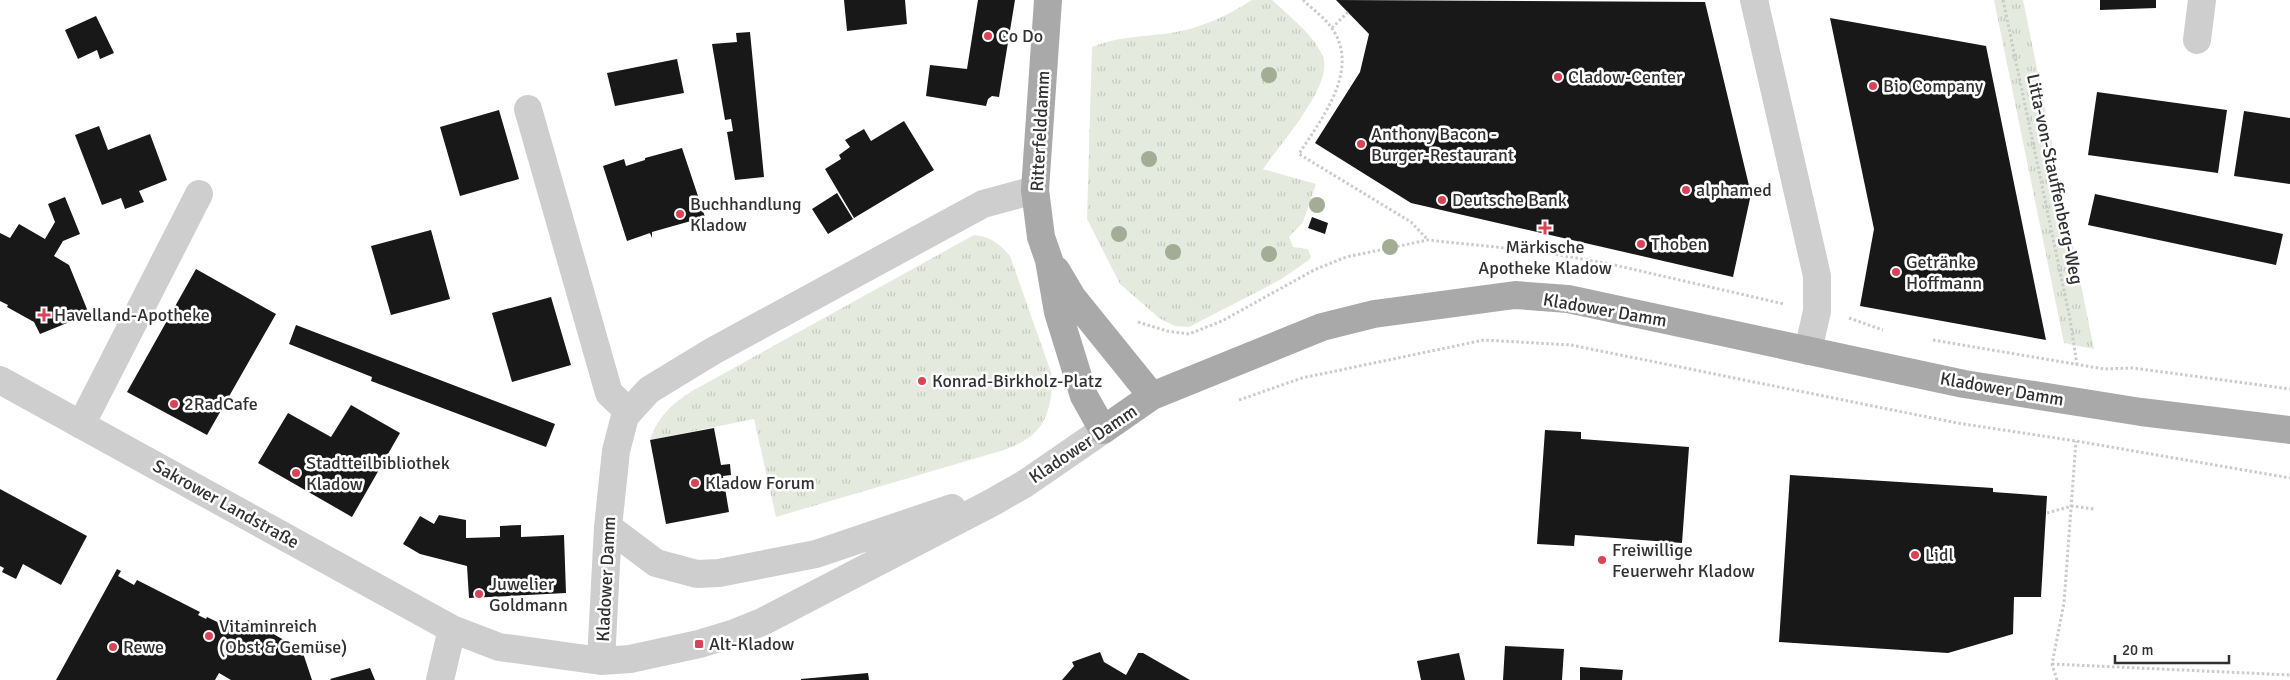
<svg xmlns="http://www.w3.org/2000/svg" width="2290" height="680" font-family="Signika,sans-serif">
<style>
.grass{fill:url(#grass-tufts)}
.building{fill:#181818}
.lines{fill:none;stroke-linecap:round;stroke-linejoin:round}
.path{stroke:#cbcbcb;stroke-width:3;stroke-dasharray:2.5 2.5;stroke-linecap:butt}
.minor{stroke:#cecece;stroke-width:28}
.major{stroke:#a9a9a9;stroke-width:28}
.tree{fill:#a3ad96}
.poi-dot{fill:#d94257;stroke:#fff;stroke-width:2}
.labels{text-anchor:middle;stroke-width:5;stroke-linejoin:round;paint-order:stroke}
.poi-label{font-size:18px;fill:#313131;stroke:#fff;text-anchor:start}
.street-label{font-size:18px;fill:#313131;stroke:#fff}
</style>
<defs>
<pattern id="grass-tufts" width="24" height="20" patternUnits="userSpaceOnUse" patternTransform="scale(1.25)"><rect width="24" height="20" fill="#e5eade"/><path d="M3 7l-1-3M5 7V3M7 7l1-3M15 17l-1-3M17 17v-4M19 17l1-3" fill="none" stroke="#c5c9bf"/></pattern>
</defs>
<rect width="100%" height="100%" fill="#fff"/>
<path class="grass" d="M1252 0H1272C1287 14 1317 38 1323 57 1334 85 1279 145 1263 169L1316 184 1303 222 1289 237 1293 247 1308 249 1311 257 1309 260 1280 280 1189 327 1175 326 1159 318 1120 284 1087 219 1092 47C1118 36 1144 37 1171 33 1201 28 1227 16 1252 0Z
M1994 0H2023L2094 349 2064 343Z
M974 235C991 237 999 243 1010 256L1053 378C1050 418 1043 436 1004 450L776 517 754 419 650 440C659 415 671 405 692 391Z"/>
<path class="building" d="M844 0H905L907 24 847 31Z
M978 0H1015L999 97 992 96 988 99 986 106 926 96 930 65 967 69Z
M1336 0 1705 2 1751 194 1733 277 1411 203 1315 143 1360 72 1369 34Z
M2100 0H2156V8L2100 10Z
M96 16 114 53 100 59 97 50 78 59 65 30Z
M1830 18 1986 46 2046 340 1860 306 1874 229Z
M750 32 764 177 735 180 727 132 733 131 731 119 725 120 712 44 737 42 736 33Z
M677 59 684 93 615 106 607 73Z
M2097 92 2227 110 2218 173 2088 155Z
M499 110 519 179 460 196 440 127Z
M2244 111 2290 118V184L2234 176Z
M904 121 934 170 854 218 825 169 841 159 839 155 850 147 845 140 864 129 871 141Z
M99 126 108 150 150 134 167 180 139 191 144 202 125 209 121 198 102 205 75 135Z
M682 148 705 217 652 232V238L650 233 627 241 603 166 624 159 626 166 645 160V158Z
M837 193 853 219 828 234 812 209Z
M2095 194 2283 234 2276 265 2088 225Z
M65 197 80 234 63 241 54 256 69 265 89 314 40 334 34 322 7 307 8 305 0 301V233L10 238 19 224 45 239 55 222 48 204Z
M1312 217 1328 223 1325 234 1308 228Z
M431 230 450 299 391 315 371 246Z
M196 269 276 314 207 435 127 392Z
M551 297 571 365 512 382 492 313Z
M296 325 555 424 546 447 371 381 372 377 289 344Z
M351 405 400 433 352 517 258 463 288 413 331 437Z
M714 428 721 465 730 464 731 475 723 476 729 512 666 524 650 440Z
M1545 430 1581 432V439L1689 447 1682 543 1575 535 1574 546 1537 544Z
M1790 475 1993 488V492L2047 496 2041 597H2014L2013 634 1948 653 1779 642Z
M0 489 87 536 61 585 23 564 16 579 2 572 4 568 0 566Z
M439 515 466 520V538L500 537V526L521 525V537L564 535 566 593 469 598 467 566 420 554 403 544 420 516 434 524Z
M117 569 121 571 118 576 134 585 137 580 200 612 198 615 206 619 207 617 240 633 248 620 302 650 312 680H231L219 673 215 680H56Z
M1505 646 1564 649 1562 680H1503Z
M1100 652 1104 662 1126 675 1138 653H1143L1190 680H1062L1074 666 1072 662Z
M1459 653 1465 680H1421L1417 661Z
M1580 667 1623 670 1622 680H1580Z
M370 668 375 680H331L330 679Z
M868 673 869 680H801V679Z"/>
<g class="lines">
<path class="path" d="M1303 0C1312 9 1324 17 1331 27 1362 69 1321 119 1299 154L1411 222 1428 240
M2003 0 2070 319 2077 365
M1332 28 1348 12
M1849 318 1883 330
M1138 322 1167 331 1189 334 1222 321 1314 270 1346 257 1428 240 1543 252 1610 264 1784 304
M1933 340 2104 369 2133 368 2290 389
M1239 400 1302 378 1484 340 1571 345 1957 423 2076 441 2290 478
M2047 513 2072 506 2094 509
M2052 664 2290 675
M2057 680 2052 664 2064 603 2076 441"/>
<path class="minor" d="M1754 0 1817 276V311L1808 351
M2197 40 2202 0
M528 109 609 393 629 412
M0 380 452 629 499 647 601 661 630 659 699 644 732 634 762 622 993 502 1026 483 1103 430
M81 425 199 194
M608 527 656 563 697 574 719 573 816 554 952 508
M601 661 608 527 616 451 625 416 649 390 713 351 983 204 1035 190
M440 680 452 629"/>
<path class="major" d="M1048 0 1035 190 1041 237 1049 260 1058 312 1084 396 1103 430 1152 396 1322 327 1374 314 1515 295 1568 299 1964 384 2141 412 2290 430
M1056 270 1072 297 1152 396"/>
</g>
<g class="tree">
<circle cx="1269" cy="75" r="8"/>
<circle cx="1149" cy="159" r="8"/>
<circle cx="1317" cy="205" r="8"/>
<circle cx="1119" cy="234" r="8"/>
<circle cx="1390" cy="247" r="8"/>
<circle cx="1173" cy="252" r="8"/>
<circle cx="1269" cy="254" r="8"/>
</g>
<g class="poi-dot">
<circle cx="988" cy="36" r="5"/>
<circle cx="1558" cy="77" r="5"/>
<circle cx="1873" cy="86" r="5"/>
<circle cx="1361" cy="144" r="5"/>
<circle cx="1686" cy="190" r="5"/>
<circle cx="1442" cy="200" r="5"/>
<circle cx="680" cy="214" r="5"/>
<path d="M1542.5 220.5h5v5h5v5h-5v5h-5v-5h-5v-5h5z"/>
<circle cx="1641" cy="244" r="5"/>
<circle cx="1896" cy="272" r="5"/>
<path d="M41.5 307.5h5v5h5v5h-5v5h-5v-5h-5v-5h5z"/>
<circle cx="922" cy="381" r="5"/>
<circle cx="174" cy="404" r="5"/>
<circle cx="296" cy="473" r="5"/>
<circle cx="695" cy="483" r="5"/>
<circle cx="1915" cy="555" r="5"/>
<circle cx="1602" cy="560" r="5"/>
<circle cx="479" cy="594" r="5"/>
<circle cx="209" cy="636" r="5"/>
<rect x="694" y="639" width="10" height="10" rx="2.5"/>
<circle cx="113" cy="647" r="5"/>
</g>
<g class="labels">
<g class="poi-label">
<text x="998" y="42">Co Do</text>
<text x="1568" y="83">Cladow-Center</text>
<text x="1883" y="92">Bio Company</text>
<text x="1371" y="140">Anthony Bacon -<tspan x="1371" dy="21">Burger-Restaurant</tspan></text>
<text x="1696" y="196">alphamed</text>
<text x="1452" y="206">Deutsche Bank</text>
<text x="690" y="210">Buchhandlung<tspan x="690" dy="21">Kladow</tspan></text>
<text x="1651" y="250">Thoben</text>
<text x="1545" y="253" text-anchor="middle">Märkische<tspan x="1545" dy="21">Apotheke Kladow</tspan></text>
<text x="1906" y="268">Getränke<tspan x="1906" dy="21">Hoffmann</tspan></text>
<text x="54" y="321">Havelland-Apotheke</text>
<text x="932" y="387">Konrad-Birkholz-Platz</text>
<text x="184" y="410">2RadCafe</text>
<text x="306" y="469">Stadtteilbibliothek<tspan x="306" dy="21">Kladow</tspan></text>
<text x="705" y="489">Kladow Forum</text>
<text x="1612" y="556">Freiwillige<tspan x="1612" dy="21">Feuerwehr Kladow</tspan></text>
<text x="1925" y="561">Lidl</text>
<text x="489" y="590">Juwelier<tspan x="489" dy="21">Goldmann</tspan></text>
<text x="219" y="632">Vitaminreich<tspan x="219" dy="21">(Obst &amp; Gemüse)</tspan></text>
<text x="709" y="650">Alt-Kladow</text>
<text x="123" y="653">Rewe</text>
</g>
<g class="street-label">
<text transform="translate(1040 131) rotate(-87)" y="6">Ritterfelddamm</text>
<text transform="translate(2055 179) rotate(78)" y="6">Litta-von-Stauffenberg-Weg</text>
<text transform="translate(1605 310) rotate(10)" y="6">Kladower Damm</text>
<text transform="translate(2002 389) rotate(10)" y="6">Kladower Damm</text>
<text transform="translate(1083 444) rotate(-34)" y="6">Kladower Damm</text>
<text transform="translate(226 504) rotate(29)" y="6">Sakrower Landstraße</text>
<text transform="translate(606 579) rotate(-87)" y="6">Kladower Damm</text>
</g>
</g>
<path d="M2115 655v8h114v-8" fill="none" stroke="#313131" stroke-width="2.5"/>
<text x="2122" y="655" font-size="15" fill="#313131" stroke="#ffffff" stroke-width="4" paint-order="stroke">20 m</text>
</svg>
